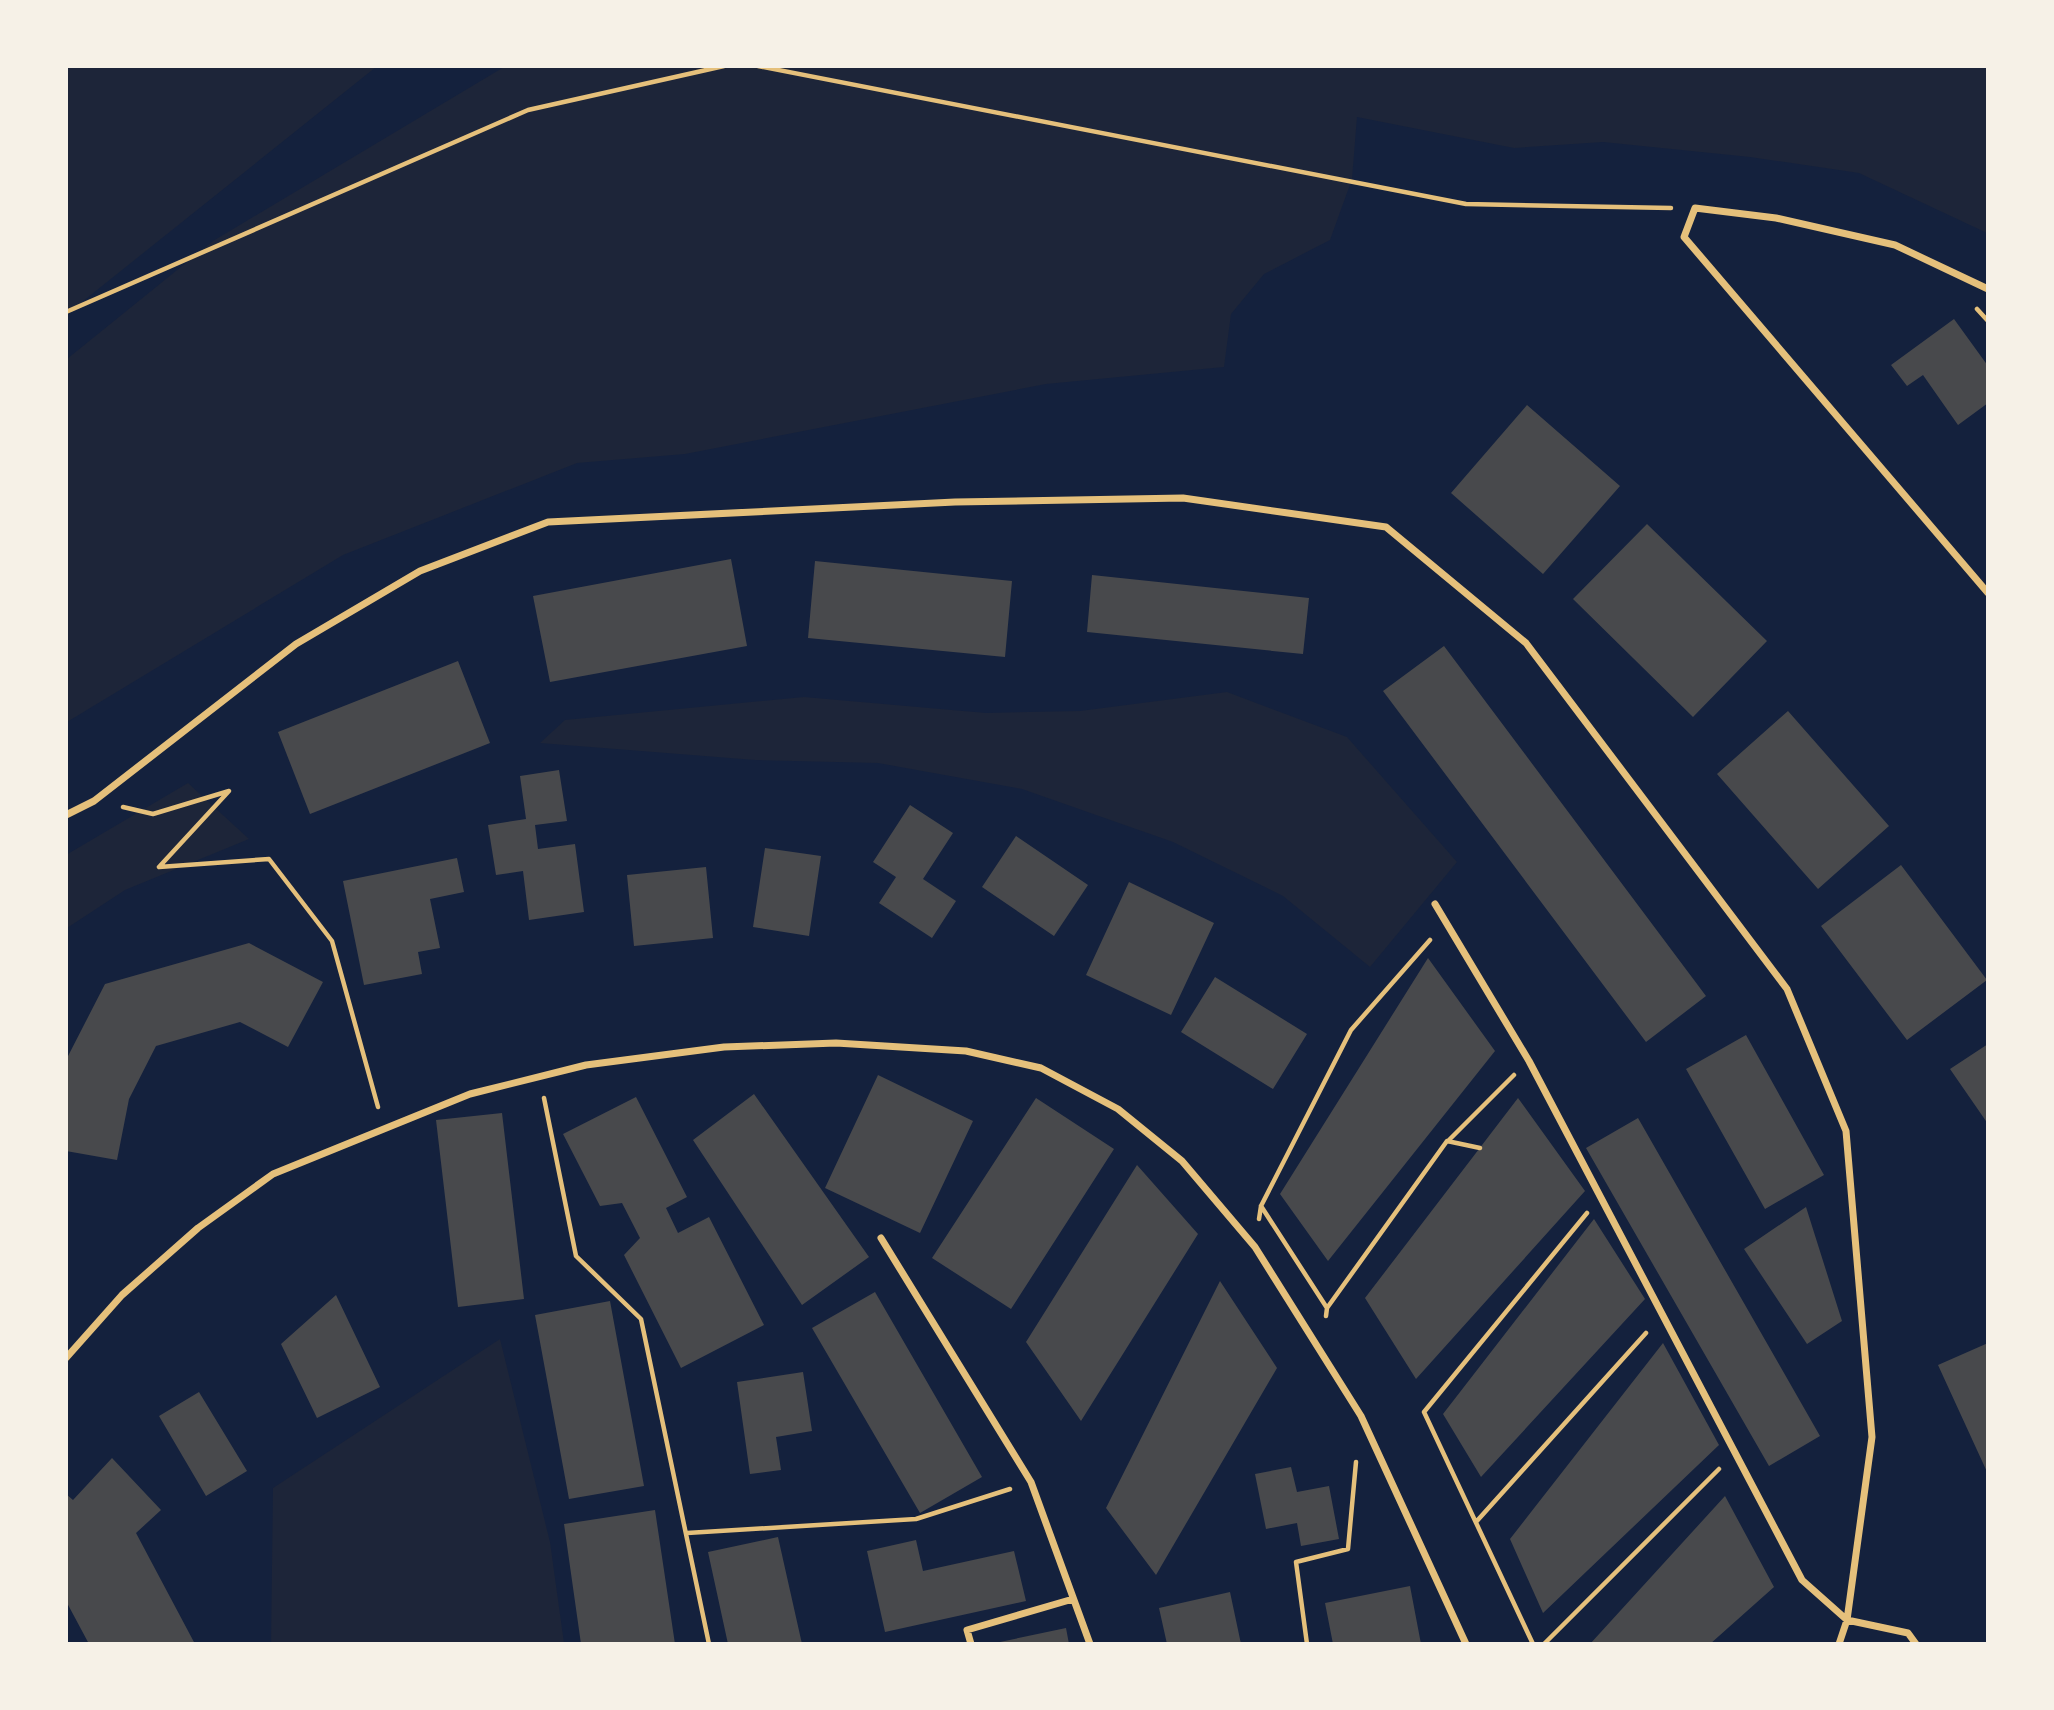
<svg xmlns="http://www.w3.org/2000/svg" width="2054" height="1710" font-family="'Open Sans',sans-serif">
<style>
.green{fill:#1d2539}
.building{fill:#48494c}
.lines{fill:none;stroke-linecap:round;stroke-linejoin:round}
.path{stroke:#e5c07b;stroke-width:4.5}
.minor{stroke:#e5c07b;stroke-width:7}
</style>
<rect width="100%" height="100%" fill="#14213d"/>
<path class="green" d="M67 67H376L67 314Z
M504 67H1987V233L1859 173 1750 157 1603 142 1514 148 1357 117 1352 179 1330 240 1264 274 1231 314 1224 367 1046 384 685 454 577 463 343 555 67 722V359L213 241Z
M1227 692 1347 737 1457 862 1370 967 1283 896 1173 842 1022 789 878 763 755 760 540 743 565 720 804 697 986 713 1080 711Z
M188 783 249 839 125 890 67 928 66 855Z
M500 1339 550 1542 564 1643H271L273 1488Z"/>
<path class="building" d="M1954 319 1988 366V403L1958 425 1923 375 1907 386 1891 365Z
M1527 405 1620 486 1543 574 1451 493Z
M1647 524 1767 641 1693 717 1573 599Z
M731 559 747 646 550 682 533 596Z
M815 561 1012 581 1005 657 808 638Z
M1092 575 1309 598 1303 654 1087 632Z
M1444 646 1706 996 1646 1042 1383 691Z
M458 661 490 743 310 814 278 732Z
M1788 711 1889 826 1818 889 1717 774Z
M559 770 567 821 535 825 538 849 575 844 584 912 529 920 523 871 496 875 488 825 526 819 520 776Z
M910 805 953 833 923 879 956 901 932 938 879 903 896 877 873 862Z
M1016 836 1088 885 1054 936 982 887Z
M765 848 821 856 809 936 753 927Z
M457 858 464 892 430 899 440 948 418 952 422 974 364 985 343 881Z
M1901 865 1987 980 1907 1040 1821 926Z
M706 867 713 938 634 946 627 875Z
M1129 882 1214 923 1171 1015 1086 975Z
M249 943 323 982 288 1047 240 1022 156 1046 129 1099 117 1160 66 1151V1060L105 984Z
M1428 958 1495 1051 1328 1261 1280 1194Z
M1215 977 1307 1034 1273 1089 1181 1032Z
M1746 1035 1824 1175 1765 1209 1686 1069Z
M1988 1044V1124L1950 1069Z
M878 1075 973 1121 920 1233 825 1188Z
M754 1094 869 1257 802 1305 693 1140Z
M636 1097 687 1197 666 1208 678 1233 709 1217 764 1325 681 1368 624 1255 640 1238 622 1203 600 1206 563 1134Z
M1036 1098 1114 1149 1011 1309 932 1258Z
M1518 1098 1585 1191 1416 1379 1365 1298Z
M502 1113 524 1299 458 1307 436 1120Z
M1638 1118 1820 1436 1769 1466 1586 1148Z
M1137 1165 1198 1234 1081 1421 1026 1342Z
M1806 1207 1842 1321 1807 1344 1744 1249Z
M1594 1219 1645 1299 1481 1477 1443 1414Z
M1220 1281 1277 1368 1156 1575 1106 1508Z
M875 1292 982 1477 920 1513 812 1328Z
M336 1295 380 1387 317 1418 281 1344Z
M610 1301 644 1486 569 1499 535 1315Z
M1663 1343 1719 1445 1543 1613 1510 1539Z
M1988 1343V1474L1938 1365Z
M803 1372 812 1431 776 1437 781 1470 750 1474 737 1382Z
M199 1392 247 1471 206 1496 159 1416Z
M112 1458 161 1510 136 1533 195 1644H89L66 1601V1494L73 1500Z
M1291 1467 1297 1492 1329 1486 1339 1539 1301 1546 1297 1523 1266 1529 1255 1474Z
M1725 1496 1774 1587 1710 1644H1590Z
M655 1510 675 1644H581L564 1524Z
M778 1537 802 1644H728L708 1552Z
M916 1540 923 1571 1014 1551 1026 1601 885 1632 867 1551Z
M1410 1586 1421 1644H1333L1325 1603Z
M1230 1592 1241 1644H1167L1159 1608Z
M1066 1628 1069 1644H1000V1642Z"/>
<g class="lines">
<path class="path" d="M758 66 1466 204 1671 208
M1977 309 1988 321
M66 312 528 110 724 66
M123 807 153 814 229 791 159 867 269 859 332 941 378 1107
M544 1098 576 1256 641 1319 709 1644
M1448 1141 1514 1075
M1261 1206 1327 1308
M1259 1219 1261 1206 1351 1030 1430 940
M1326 1316 1327 1308 1447 1141 1480 1148
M1476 1522 1646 1333
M687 1533 916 1519 1010 1489
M1307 1644 1296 1562 1348 1549 1356 1462
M1533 1644 1424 1412 1587 1213
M1544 1644 1719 1469"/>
<path class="minor" d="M1988 289 1895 245 1776 218 1695 208 1684 237 1988 593
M66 815 94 801 296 644 420 571 548 522 955 502 1183 498 1386 527 1526 643 1787 989 1846 1131 1872 1437 1847 1620 1839 1644
M1435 904 1529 1061 1802 1580 1847 1620 1908 1633 1916 1644
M881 1238 1031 1482 1090 1644
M66 1358 122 1295 198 1228 273 1174 470 1094 586 1065 724 1047 836 1043 966 1051 1041 1068 1118 1109 1182 1161 1255 1247 1361 1416 1466 1644
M971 1644 967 1630 1073 1599"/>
</g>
<rect width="2054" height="1710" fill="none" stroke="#f6f1e7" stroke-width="136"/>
</svg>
